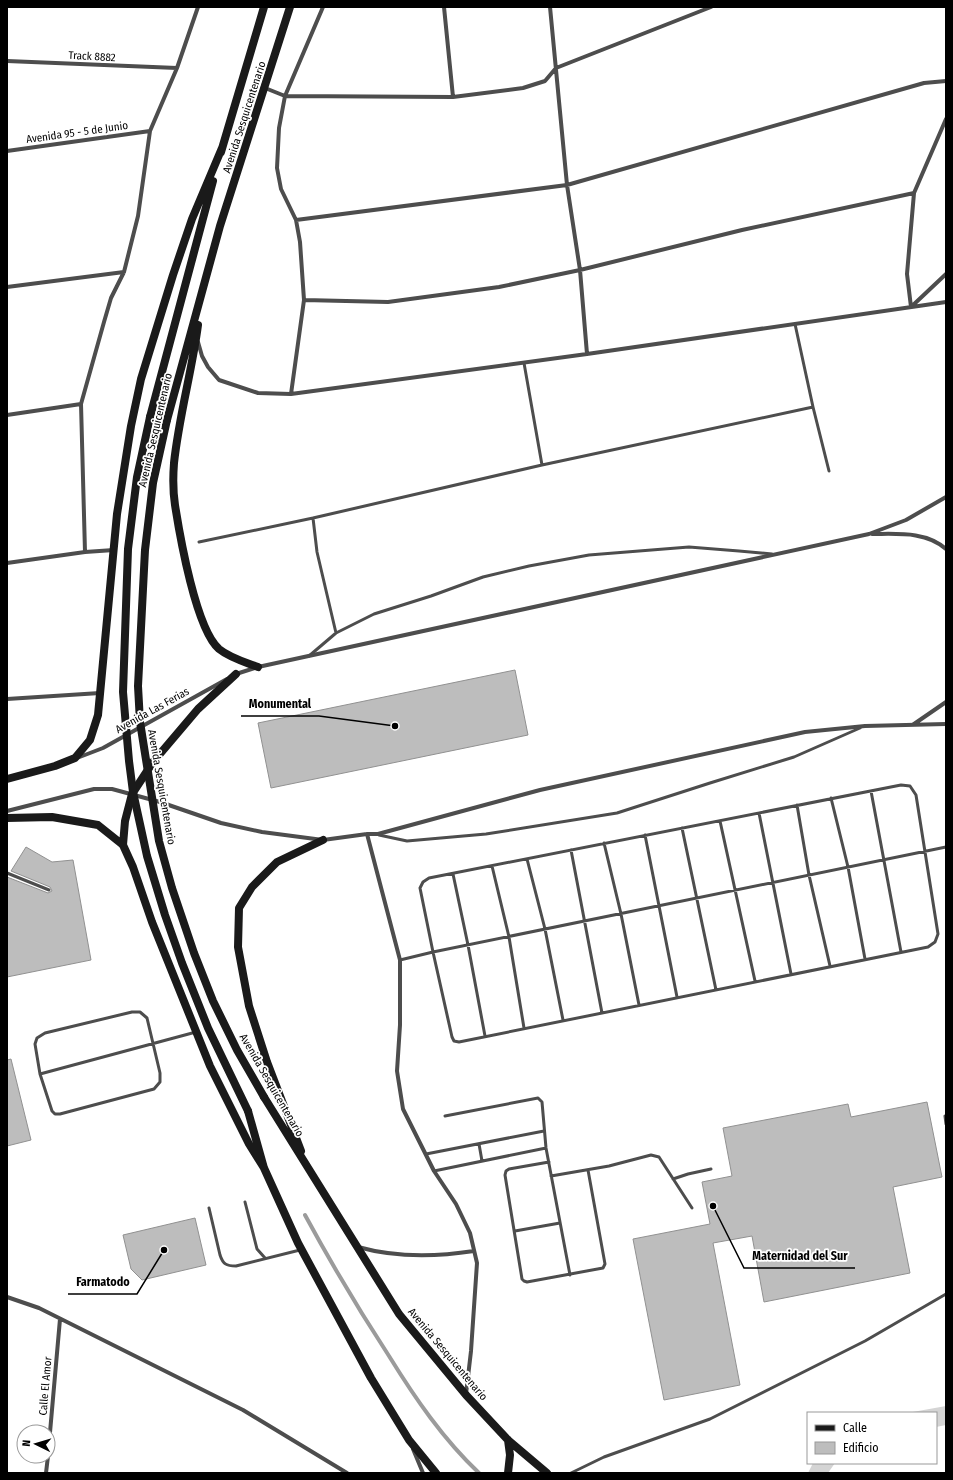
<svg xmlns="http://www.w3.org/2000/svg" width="953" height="1480" font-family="'Fira Sans Condensed',sans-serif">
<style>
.green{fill:#d4d4d4}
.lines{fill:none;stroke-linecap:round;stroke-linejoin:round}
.stream{stroke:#9b9b9b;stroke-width:4}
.building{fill:#bdbdbd;stroke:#919191}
.lane{stroke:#4d4d4d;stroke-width:3}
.street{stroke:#4d4d4d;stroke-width:4}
.secondary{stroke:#1a1a1a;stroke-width:8}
.secondary-bridge{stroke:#1a1a1a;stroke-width:8}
.labels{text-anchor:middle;stroke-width:3.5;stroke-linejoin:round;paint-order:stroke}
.street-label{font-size:11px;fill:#000;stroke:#fff}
.leader{fill:none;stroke:#000;stroke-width:1.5}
.callout-dot{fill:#000;stroke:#fff;stroke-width:1.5}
.callout-label{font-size:12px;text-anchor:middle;font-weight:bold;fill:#000;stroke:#fff;stroke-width:3.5;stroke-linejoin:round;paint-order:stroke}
</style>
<rect width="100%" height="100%" fill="#fff"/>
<path class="green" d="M946 1406V1425L936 1427V1413H907Z
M813 1463H835L828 1473H808Z"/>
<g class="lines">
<path class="stream" d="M305 1215C331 1263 359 1310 389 1356 415 1398 443 1439 479 1473"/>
</g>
<path class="building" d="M515 670 528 735 271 788 258 723Z
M26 847 52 862 73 860 91 960 7 977V877L48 893 52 891 50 887 11 871Z
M11 1059 31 1140 7 1146V1060Z
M927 1102 942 1177 893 1187 910 1273 764 1302 752 1236 713 1243 740 1385 664 1400 633 1239 710 1224 702 1182 732 1176 723 1128 848 1104 851 1117Z
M195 1218 206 1265 142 1280 131 1269 123 1235Z"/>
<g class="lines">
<path class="lane" d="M795 324 813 407 829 471
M524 363 542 465
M199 542 313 518
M336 633 317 552 313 518 542 465 813 407
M309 656 336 633 374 614 431 596 483 577 529 566 589 555 689 547 739 551 772 554
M901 785 910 786 916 795 938 934 935 942 928 947 459 1042 454 1041 452 1037 433 952 420 888 423 882 429 878Z
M871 791 901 952
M831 798 848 867 865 959
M797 805 809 875 830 966
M759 813 791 974
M720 821 755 981
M682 828 716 990
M379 835 407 841 486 834 617 813 710 783 794 757 860 728
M645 835 677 997
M604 843 621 914 639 1005
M571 850 602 1013
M527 859 545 929 563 1020
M492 866 509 937 524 1028
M7 873 49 890
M453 874 468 945 485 1036
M400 960 433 952 946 847
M40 1074 52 1111 55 1114H60L154 1089 160 1082V1073L147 1018 140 1012H132L45 1033 37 1038 35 1044 40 1074 196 1032
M445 1116 538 1098 542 1102 546 1148 570 1275
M945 1116 946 1124
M479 1144 482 1161
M426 1154 544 1131
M549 1162 509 1169 506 1171 505 1175 522 1279 524 1281 527 1282 603 1268 605 1264 588 1170
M434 1171 546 1148
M551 1176 609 1166 651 1155 659 1157 692 1208
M673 1179 688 1174 711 1169
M245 1202 257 1249 265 1258
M209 1208 220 1255C223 1264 226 1266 236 1266L300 1250
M515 1231 560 1223
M571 1473 604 1457 710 1419 865 1341 946 1294"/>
<path class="street" d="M444 7 453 97
M550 7 567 185 580 270 587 354
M7 61 177 68
M265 88 285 96 453 97 523 88 545 81 556 68 711 7
M7 151 150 131
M296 220 567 185 924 83 946 81
M7 287 124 272
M304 300 388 302 499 287 580 270 742 230 914 193
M911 307 907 274 914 193 946 119
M911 307 946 274
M198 342 202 356 208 367 219 380 258 393 291 394 587 354 946 302
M291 394 304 300 300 242 296 220 281 189 277 168 279 128 285 96 323 7
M7 415 81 404
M872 534C897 534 926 531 946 549
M85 552 81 404 104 322 111 298 124 272 138 216 150 131 177 68 198 7
M7 563 85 552 114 550
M236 674 258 667 869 534 906 520 946 497
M7 699 100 693
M914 724 946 702
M77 758 103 748 227 679
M7 811 94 789H112L160 802 221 823 262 832 323 840 367 834H378L540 790 805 732 865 726 946 724
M367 834 400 960V1025L397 1071 403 1109 434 1171 456 1204 470 1233 477 1263 471 1351 466 1394
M358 1247C397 1258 435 1257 474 1251
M7 1297 39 1308 243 1410 347 1473
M413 1449 423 1473
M48 1455 60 1319
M46 1473 48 1456"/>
<path class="secondary" d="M221 152 264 7
M198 325C192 371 179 416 174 463 173 476 173 492 175 505 180 537 196 629 219 649 230 658 245 662 258 667
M150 417 213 181
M167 420 220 226 290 7
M7 779 55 766 75 758 90 740 98 715 117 514 131 426 141 379 173 275 192 219 222 148
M7 818 52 817 98 825 123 845 133 867 152 922 210 1066 249 1144 264 1168
M123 845 125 821 132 794 153 762 198 709 236 674
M264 1097 399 1314 466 1395 508 1440 547 1473
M248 1111 264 1168 298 1243 371 1378 409 1440 436 1473
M301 1151 267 1062 249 1006 238 947 239 908 252 887 277 862 323 840
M508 1440 510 1455 508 1473"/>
<path class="secondary-bridge" d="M150 417 137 477 128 549 123 692 129 761 133 792 147 856 165 915 182 963 208 1028 248 1111
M167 420 153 483 145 550 138 686 140 722 159 841 172 888 194 953 213 1001 237 1050 264 1097"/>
</g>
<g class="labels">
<g class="street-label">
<text transform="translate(92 56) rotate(3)" y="4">Track 8882</text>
<text transform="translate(244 117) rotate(-72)" y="4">Avenida Sesquicentenario</text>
<text transform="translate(77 132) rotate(-8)" y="4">Avenida 95 - 5 de Junio</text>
<text transform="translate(155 430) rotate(-77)" y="4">Avenida Sesquicentenario</text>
<text transform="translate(152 710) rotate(-29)" y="4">Avenida Las Ferias</text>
<text transform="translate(162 787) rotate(80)" y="4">Avenida Sesquicentenario</text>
<text transform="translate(272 1085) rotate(60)" y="4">Avenida Sesquicentenario</text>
<text transform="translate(448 1354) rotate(50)" y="4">Avenida Sesquicentenario</text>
<text transform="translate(45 1386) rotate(-85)" y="4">Calle El Amor</text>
</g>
</g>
<path class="leader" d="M395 726L319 716H241M713 1206L744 1268H855M164 1250L137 1294H68"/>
<g class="callout-dot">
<circle cx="395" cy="726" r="4"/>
<circle cx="713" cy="1206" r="4"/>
<circle cx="164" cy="1250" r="4"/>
</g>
<g class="callout-label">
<text x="280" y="708">Monumental</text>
<text x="800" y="1260">Maternidad del Sur</text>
<text x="103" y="1286">Farmatodo</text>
</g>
<rect width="953" height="1480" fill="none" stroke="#000000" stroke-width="16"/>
<rect x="807" y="1412" width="130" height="52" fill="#ffffff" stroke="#999999"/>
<rect x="815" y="1425" width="20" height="6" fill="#1a1a1a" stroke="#999999"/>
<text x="843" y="1432" font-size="12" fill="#000000">Calle</text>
<rect x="815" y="1442" width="20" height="12" fill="#bdbdbd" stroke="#999999"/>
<text x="843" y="1452" font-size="12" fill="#000000">Edificio</text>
<g transform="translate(36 1444) rotate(275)"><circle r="19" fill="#ffffff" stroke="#999999"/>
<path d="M0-3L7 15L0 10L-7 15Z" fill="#000000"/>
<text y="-6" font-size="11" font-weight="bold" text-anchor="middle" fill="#000000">N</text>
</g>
</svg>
